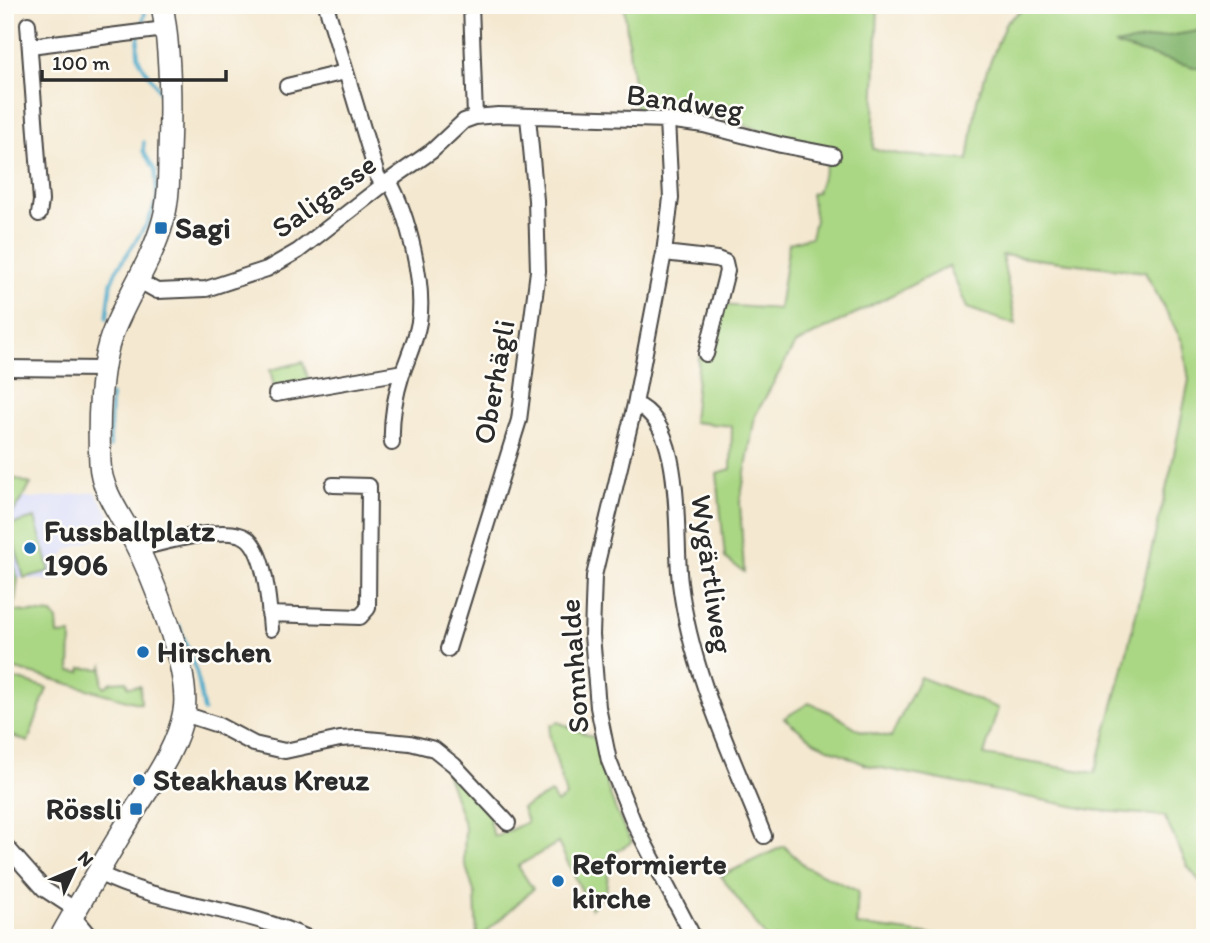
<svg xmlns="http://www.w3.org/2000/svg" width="1210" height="943" font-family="Itim,sans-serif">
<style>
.built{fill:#d5d8f9}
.green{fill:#aad784;stroke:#6a8158;stroke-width:2}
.forest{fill:#87b872;stroke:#59724e;stroke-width:2}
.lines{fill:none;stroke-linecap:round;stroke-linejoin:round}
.stream{stroke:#4dabcb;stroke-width:3.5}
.street-casing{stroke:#494744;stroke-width:18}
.secondary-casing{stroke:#494744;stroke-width:24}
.street{stroke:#fff;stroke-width:14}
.secondary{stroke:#fff;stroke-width:21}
.poi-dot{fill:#1f6fb2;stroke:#fdfcf7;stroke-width:2.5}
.labels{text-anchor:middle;stroke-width:5;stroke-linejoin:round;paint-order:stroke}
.street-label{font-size:30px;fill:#2b2b2b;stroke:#fdfcf7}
.poi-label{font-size:30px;font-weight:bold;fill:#2b2b2b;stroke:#fdfcf7;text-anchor:start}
</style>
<rect width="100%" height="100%" fill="#fdfcf7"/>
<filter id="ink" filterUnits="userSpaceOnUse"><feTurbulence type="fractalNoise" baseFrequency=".0143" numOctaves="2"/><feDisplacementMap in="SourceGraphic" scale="14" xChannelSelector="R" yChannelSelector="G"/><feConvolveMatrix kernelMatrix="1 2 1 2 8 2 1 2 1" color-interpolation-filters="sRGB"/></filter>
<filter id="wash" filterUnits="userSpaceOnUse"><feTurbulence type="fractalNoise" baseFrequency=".00686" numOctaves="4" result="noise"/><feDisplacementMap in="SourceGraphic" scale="28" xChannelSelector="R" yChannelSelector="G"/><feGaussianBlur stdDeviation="1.57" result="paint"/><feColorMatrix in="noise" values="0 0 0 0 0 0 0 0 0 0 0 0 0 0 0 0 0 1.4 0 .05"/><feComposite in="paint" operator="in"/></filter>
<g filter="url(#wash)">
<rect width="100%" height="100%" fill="#f4e8d0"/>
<path class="built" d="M95 492 117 525 116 532 67 550 61 559 55 581 5 577V495L32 499Z"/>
<path class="green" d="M624 5H878L873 149 904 155 968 160 977 100 987 70 1006 22 1029 5H1205V30L1116 45 1205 70V888L1188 867 1164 816 1092 810 866 765 815 742 784 718 809 703 830 712 861 731 891 737 920 677 998 708 984 755 1095 773 1122 672 1171 469 1189 380 1183 343 1145 272 1002 255 1016 325 967 308 949 266 795 344 755 416 740 502 744 572 725 558 717 473 731 469 732 426 693 422 699 357H708L720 305 779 309 789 243 811 237 815 220 811 194 817 192 832 150 698 112 636 110Z
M303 362 310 384 275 391 270 370Z
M5 475 31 484 5 526Z
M35 518 50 571 24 578 9 525Z
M5 534 18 578 14 611 52 614 57 620 58 635 71 634 70 671 81 672V668L101 669 103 666 102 684 105 687 112 682 126 681 128 687 140 686 141 704 5 666Z
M5 676 47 688 28 742 5 733Z
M558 722 595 738C602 774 613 811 632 842L610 856 606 891 591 909 558 843 518 866 533 889 480 938H477L475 895 464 860 465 827 442 760 492 815 493 819 489 821 494 836H498L527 822 522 808 551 793 557 803 566 796 549 734 551 725Z
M784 846 806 867 858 891 856 925 954 938H766L721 876Z"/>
<path class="forest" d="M1205 30V70L1114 45Z"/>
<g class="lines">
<path class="stream" d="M142 25 147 5
M139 36C132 66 150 69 160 93
M107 318 111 283 116 271 148 222 157 199 155 170 143 151 144 142
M110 447 111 395
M179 625 197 674 204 711"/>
</g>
</g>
<g filter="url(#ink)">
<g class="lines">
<defs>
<path id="street" d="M326 5 377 175 383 185
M471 5 475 117
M28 24 41 201 39 214
M30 46 165 29
M287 86 345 72
M667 120 671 198 664 253 635 404 594 576 592 635 598 707 609 761 634 823 694 938
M389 181C408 214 425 284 419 322 416 340 408 357 402 374 395 396 391 420 392 443
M664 253 717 259 725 262 727 271 706 354
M139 281 157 291 206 289 267 269 298 251 383 185 432 151 464 121 475 117 498 115 667 120 704 125 781 145 833 155
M5 368 103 369
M276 394 403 372
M635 404C686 423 674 538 680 583 691 672 731 753 764 836
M138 549C161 543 231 522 249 540 266 557 269 605 271 629
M269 614 360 617 368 608 369 486 333 485
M448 649 519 420 538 271 536 200 528 117
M184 714 218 725 254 744 285 751 340 739 357 738 410 743 434 749 454 765 508 823
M5 845 44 889 76 910
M98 873C164 906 241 907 308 938
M72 915 91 938"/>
<path id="secondary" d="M60 938C84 895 110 852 135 810 154 780 178 747 184 711 191 670 151 573 131 535 119 513 101 489 100 463 98 426 99 366 113 332 128 294 152 261 163 221 169 200 169 175 169 153 171 104 171 53 162 5"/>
</defs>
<use href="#street" class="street-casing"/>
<use href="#secondary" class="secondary-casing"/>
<use href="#street" class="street"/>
<use href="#secondary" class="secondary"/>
</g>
</g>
<g class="poi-dot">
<rect x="154" y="221" width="14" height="14" rx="3.5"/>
<circle cx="30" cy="548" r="7"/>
<circle cx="143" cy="652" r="7"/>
<circle cx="139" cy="780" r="7"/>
<rect x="129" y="802" width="14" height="14" rx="3.5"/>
<circle cx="558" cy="881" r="7"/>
</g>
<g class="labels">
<g class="street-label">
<text transform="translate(685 102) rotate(8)" y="10">Bandweg</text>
<text transform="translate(324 196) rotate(-36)" y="10">Saligasse</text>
<text transform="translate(494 382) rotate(-80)" y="10">Oberhägli</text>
<text transform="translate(712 574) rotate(82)" y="10">Wygärtliweg</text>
<text transform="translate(574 666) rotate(-94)" y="10">Sonnhalde</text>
</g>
<g class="poi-label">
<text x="175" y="238">Sagi</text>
<text x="44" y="541">Fussballplatz<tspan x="44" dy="34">1906</tspan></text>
<text x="157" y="662">Hirschen</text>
<text x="153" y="790">Steakhaus Kreuz</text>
<text x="122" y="819" text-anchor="end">Rössli</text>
<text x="572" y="874">Reformierte<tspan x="572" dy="34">kirche</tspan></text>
</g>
</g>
<rect width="1210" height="943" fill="none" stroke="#fdfcf7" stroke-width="28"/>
<g transform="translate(74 870) rotate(46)" stroke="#fdfcf7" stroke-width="5" paint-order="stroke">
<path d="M0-5L12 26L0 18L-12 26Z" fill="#2b2b2b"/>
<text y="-10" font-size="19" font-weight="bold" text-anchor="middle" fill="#2b2b2b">N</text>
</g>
<path d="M42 70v10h184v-10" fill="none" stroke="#2b2b2b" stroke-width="3.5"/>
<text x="52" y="70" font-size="21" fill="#2b2b2b" stroke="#fdfcf7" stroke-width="5" paint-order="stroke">100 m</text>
</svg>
